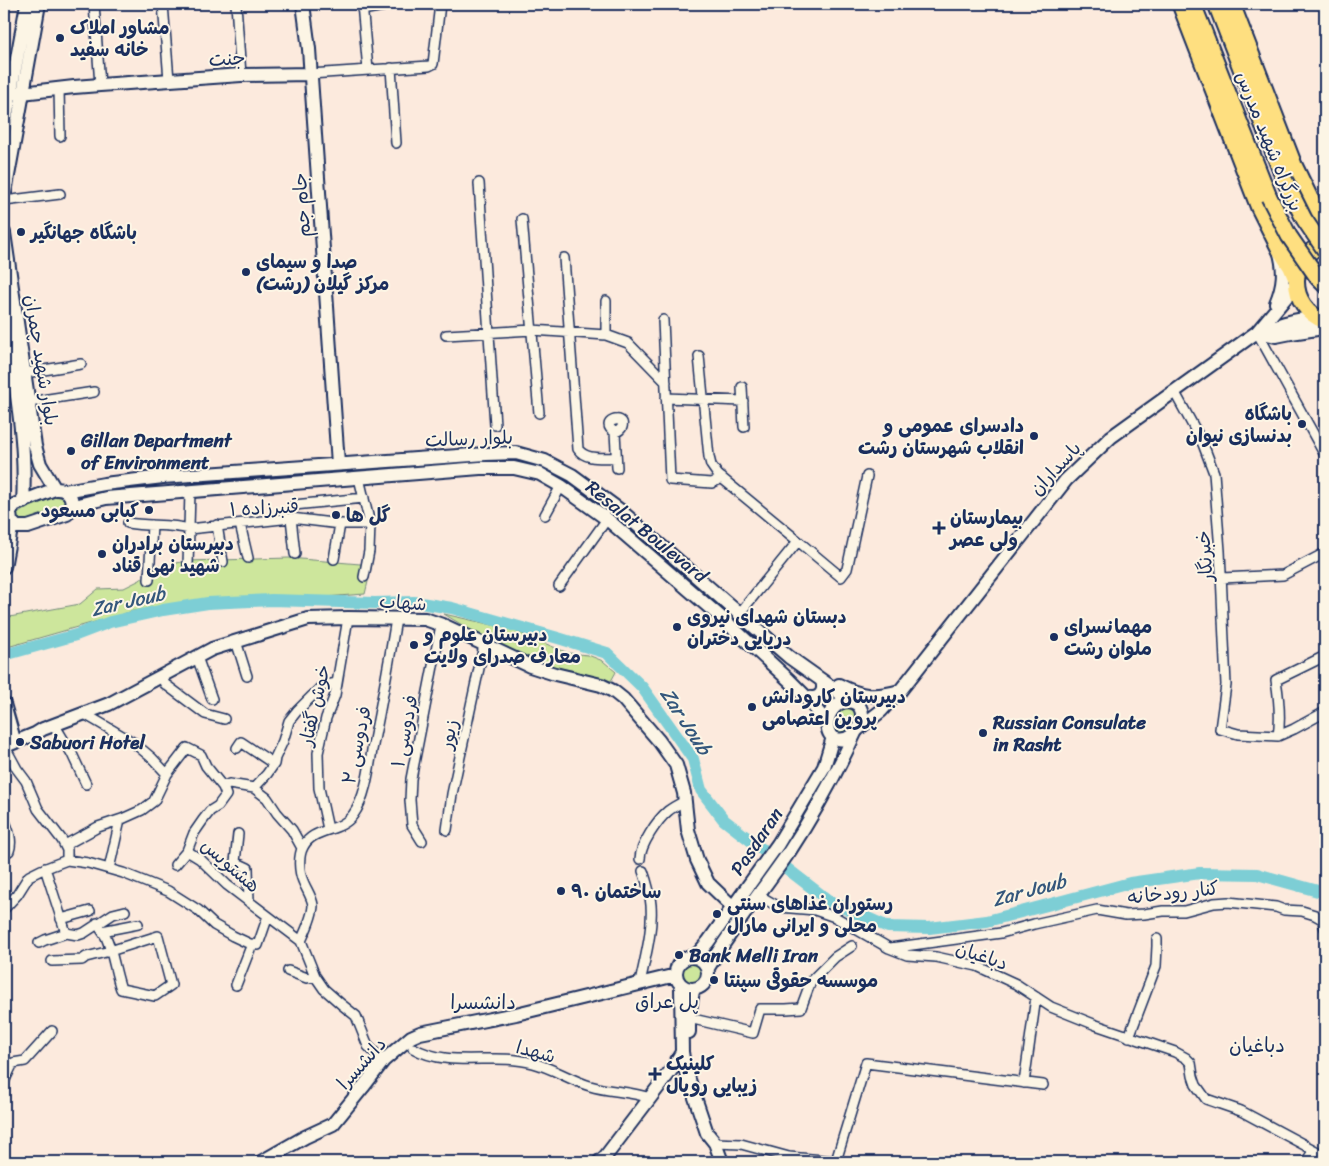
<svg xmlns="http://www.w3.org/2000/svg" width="1329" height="1166" font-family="Sriracha,'Playpen Sans Arabic',sans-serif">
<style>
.green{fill:#cde69c;stroke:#748a7d}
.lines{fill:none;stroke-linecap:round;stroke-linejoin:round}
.river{stroke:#7dced5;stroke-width:12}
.street-casing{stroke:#1b2f5e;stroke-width:12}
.secondary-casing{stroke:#1b2f5e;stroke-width:16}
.highway-casing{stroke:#1b2f5e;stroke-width:19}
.street{stroke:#fcf5e5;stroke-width:9}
.secondary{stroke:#fcf5e5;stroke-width:12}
.highway{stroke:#fedf80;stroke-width:15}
.highway-bridge-casing{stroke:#1b2f5e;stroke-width:19;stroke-linecap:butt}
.highway-bridge{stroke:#fedf80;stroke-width:15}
.poi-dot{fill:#1b2f5e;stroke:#fcf5e5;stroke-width:2}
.labels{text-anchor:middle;stroke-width:4;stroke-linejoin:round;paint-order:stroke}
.poi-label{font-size:19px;font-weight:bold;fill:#1b2f5e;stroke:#fcf5e5;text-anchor:start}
.street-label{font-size:19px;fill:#1b2f5e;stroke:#fcf5e5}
.water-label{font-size:20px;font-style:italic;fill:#34577c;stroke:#fcf5e5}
.neighbourhood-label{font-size:20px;fill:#1b2f5e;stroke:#fcf5e5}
</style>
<rect width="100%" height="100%" fill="#fceadd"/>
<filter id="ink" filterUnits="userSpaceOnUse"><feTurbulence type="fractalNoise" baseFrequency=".02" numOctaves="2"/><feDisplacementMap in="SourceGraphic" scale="10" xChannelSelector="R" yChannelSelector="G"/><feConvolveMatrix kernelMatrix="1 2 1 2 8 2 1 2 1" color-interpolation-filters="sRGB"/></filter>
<g filter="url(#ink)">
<path class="green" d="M58 496 63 497 65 499V509L25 523 17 521 16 516C26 505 44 500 58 496Z
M289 558 372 565 365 594 133 611 4 648V618L80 604 98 589 124 588 140 580 156 567 187 561Z
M444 614 510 629 568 653 588 655 603 661 616 672 611 681 575 671 541 664 482 637Z
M849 705 857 711 855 726 841 735 833 731C831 714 834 713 849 705Z
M680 973a12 12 0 1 1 24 0a12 12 0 1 1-24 0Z"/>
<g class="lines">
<path class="river" d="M4 655 76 635 110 622 163 610 208 603 272 600 375 603 414 602 452 608 558 638 607 653 642 687 693 759 701 790 724 820 829 901 888 927 929 928 987 921 1130 883 1200 873 1257 874 1325 893"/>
<defs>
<path id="street" d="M94 4 100 85
M163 4 169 80
M236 4 241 75
M362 4 368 70
M362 10 390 5
M391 68 396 143
M310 74 429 66 433 64 440 4
M59 89 60 136
M479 183 495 425
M4 201 60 194
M522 219 539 413
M564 258 578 449C586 461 604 457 616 458
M606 301V335
M663 320 670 480 712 483 722 478
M1257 332 1325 455
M446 335 532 330 606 335 628 343 666 382
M699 356 709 457 711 465 718 475 798 541 739 614
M25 373 81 364
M742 387 744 427
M1174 391 1203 444 1214 473 1220 551 1226 685 1220 729 1238 734 1278 736 1294 729 1325 712
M666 398 743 401
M29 402 94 392
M615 432C618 431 620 431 622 427 626 413 597 422 615 432L617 468
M359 478 370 524 369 551 364 577
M294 505 364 498
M545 515 561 486
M291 518 295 554
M128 523C148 527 169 523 189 529L291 518 340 524H370
M240 524 248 558
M217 525 223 562
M798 541 841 577 847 569 867 476
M334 559 340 524
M188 566 190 491
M1222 578 1283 575 1325 553
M149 580 152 525
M559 586 607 519
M236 641 247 676
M197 657 212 699
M161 676 165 684 205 714 224 719
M83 713 134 743 152 758 167 774
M54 724 72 754 86 784
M1278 736C1281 718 1279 699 1276 680L1325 656
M5 747 17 769 26 781 38 809 62 840 67 850V860
M237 748 241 742 274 764
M223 787 229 784 254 788 267 798 277 813 292 830 302 848
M254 788 267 774 274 764 275 758 283 741 289 721 297 711 322 686 337 683
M4 819C8 829 13 840 9 851
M328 829 319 788 318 753 326 718 335 695 348 618
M447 830 452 794 484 645
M238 834 235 862 248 868 249 902
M422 841 412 825 410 800 411 779 441 625
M65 845 98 827 122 819 142 810 154 801 167 774 187 748 201 755 206 766 223 787 226 795 218 806 210 811 203 820 194 833 187 851 175 865
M187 851 200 859 227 885 301 941 315 976 324 989 341 1004 356 1016 368 1046 383 1061
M640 859C640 846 657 820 668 811 673 807 679 804 685 801
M109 869 120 820
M758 895 779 907 815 910 835 917 889 948 907 955 936 957 977 966 1016 984 1051 1007 1096 1025 1175 1052 1186 1058 1191 1063 1193 1076 1196 1085 1206 1099 1241 1111 1325 1156
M4 909 17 895 29 876 41 870 67 860 88 863 123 873 168 891 198 910 214 925 233 936 250 944 258 945 268 916
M61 919 90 911
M102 931 138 924
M66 933 78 935 84 933 113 914 125 911
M301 941C305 932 313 916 313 905 312 897 306 889 303 881 299 872 298 856 303 847 313 827 340 833 353 815 365 799 369 770 372 750 381 706 389 663 396 619
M39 943 45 940 66 933 45 868
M890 948 1001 933 1034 924 1097 910 1126 915 1144 914 1163 911H1184L1214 903 1228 902 1276 907 1284 910 1302 911 1315 915 1322 919 1325 928
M52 961 82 960 86 957 110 951 158 936 171 985 155 996 121 989C115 972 113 953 106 937 103 932 100 928 97 923
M288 971 307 978 315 976
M640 983C645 958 653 931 651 905 650 893 647 882 643 871
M236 985 252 944
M689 1018 753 1033 760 1009H786L801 1008 811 981 835 957 852 946
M1129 1037 1156 966 1157 946V939
M413 1048C450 1069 493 1052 533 1063 553 1068 570 1080 590 1086 609 1092 630 1091 650 1098
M4 1082 13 1063 25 1061 52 1031
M1024 1083 1036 997
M715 1143 741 1144 789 1157 845 1162
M836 1161 866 1063 1043 1085
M1306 1162 1314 1150"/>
<path id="secondary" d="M303 4 309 49 338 464
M10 92 22 93 74 87 100 85 241 75 310 74
M4 128 27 4
M4 198 39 4
M4 233 35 446 40 464 55 489
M1276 303C1284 284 1285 270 1279 250
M4 311C13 374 27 438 23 502
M1257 332 1276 336 1291 333 1317 329 1325 324
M1257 332C1277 326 1299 316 1320 319
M55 489C71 488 76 501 67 514L28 527H17L11 521 10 513 14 505Z
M65 491 104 484 163 477 486 454 516 453 545 461 572 475 621 511 789 657 851 701
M71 508 82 504 106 498 480 468H514L540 474 561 486 607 519 724 620 789 680 806 697 827 723
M4 567 11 529
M839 685C862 697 875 698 900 691L1066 480 1111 437 1257 332 1288 295 1296 281
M806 697C818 701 826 693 822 681
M846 701C875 701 860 744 837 739 824 736 826 717 833 709 836 705 841 702 846 701Z
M4 704 13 736
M858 729 881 711 899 691
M8 745 35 734 43 729 109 704 212 649 308 619 348 618 425 619 445 626 530 666 555 674 601 685 613 691 623 699 659 741 676 765 684 793 688 830 697 860 708 883 733 907
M676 973a16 16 0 1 1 32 0a16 16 0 1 1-32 0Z
M695 957 708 942 778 844 824 767 833 737
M708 968C732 928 762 891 789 852 814 814 836 774 855 733
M681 986 682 1052 684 1065 707 1133 715 1143 722 1162
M689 1032V1018L693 990
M261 1162 305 1137 333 1124 363 1087 383 1061 411 1037 420 1033 516 1014 676 975
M599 1162 605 1157 672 1069 682 1052"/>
<path id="highway" d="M1180 4 1259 208 1280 250 1291 267 1296 279
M1193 4 1269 197
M1216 4 1284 179
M1232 4 1294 165 1310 198 1325 223
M1325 244C1287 256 1287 307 1325 321
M1318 278 1325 285"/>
</defs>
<use href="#street" class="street-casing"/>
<use href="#secondary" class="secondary-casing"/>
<use href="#highway" class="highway-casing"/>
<use href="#street" class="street"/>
<use href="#secondary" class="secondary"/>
<use href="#highway" class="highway"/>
<defs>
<path id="highway-bridge" d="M1284 179 1304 219 1325 250
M1269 197 1289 236 1318 278"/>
</defs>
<use href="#highway-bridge" class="highway-bridge-casing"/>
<use href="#highway-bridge" class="highway-bridge"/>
</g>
</g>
<g class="poi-dot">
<circle cx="60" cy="38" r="5"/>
<circle cx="21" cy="232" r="5"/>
<circle cx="246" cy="272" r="5"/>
<circle cx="1302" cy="424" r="5"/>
<circle cx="1034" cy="436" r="5"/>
<circle cx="71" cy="451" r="5"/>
<circle cx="149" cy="510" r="5"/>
<circle cx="336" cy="515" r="5"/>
<path d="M936.5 520.5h5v5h5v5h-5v5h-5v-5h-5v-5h5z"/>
<circle cx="102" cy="554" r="5"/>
<circle cx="677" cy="627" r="5"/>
<circle cx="1054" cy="637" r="5"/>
<circle cx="414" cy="645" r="5"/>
<circle cx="752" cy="707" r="5"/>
<circle cx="983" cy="733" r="5"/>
<circle cx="20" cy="742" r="5"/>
<circle cx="561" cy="891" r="5"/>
<circle cx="717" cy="914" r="5"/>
<circle cx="679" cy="955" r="5"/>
<circle cx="714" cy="980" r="5"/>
<path d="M652.5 1066.5h5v5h5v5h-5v5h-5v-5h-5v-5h5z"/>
</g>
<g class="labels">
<g class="poi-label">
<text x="70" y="34">مشاور املاک<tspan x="70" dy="22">خانه سفید</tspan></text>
<text x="31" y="239">باشگاه جهانگیر</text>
<text x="256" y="268">صدا و سیمای<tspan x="256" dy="22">مرکز گیلان (رشت)</tspan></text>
<text x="1292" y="420" text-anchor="end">باشگاه<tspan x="1292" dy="22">بدنسازی نیوان</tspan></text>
<text x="1024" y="432" text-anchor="end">دادسرای عمومی و<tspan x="1024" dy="22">انقلاب شهرستان رشت</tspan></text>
<text x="81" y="447">Gillan Department<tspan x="81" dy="22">of Environment</tspan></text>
<text x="139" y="517" text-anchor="end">کبابی مسعود</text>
<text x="346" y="522">گل ها</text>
<text x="950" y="524">بیمارستان<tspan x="950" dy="22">ولی عصر</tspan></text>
<text x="112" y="550">دبیرستان برادران<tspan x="112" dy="22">شهید نهی قناد</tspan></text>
<text x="687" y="623">دبستان شهدای نیروی<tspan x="687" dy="22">دریایی دختران</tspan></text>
<text x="1064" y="633">مهمانسرای<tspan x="1064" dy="22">ملوان رشت</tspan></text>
<text x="424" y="641">دبیرستان علوم و<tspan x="424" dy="22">معارف صدرای ولایت</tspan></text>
<text x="762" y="703">دبیرستان کارودانش<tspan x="762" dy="22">پروین اعتصامی</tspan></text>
<text x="993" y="729">Russian Consulate<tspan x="993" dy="22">in Rasht</tspan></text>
<text x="30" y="749">Sabuori Hotel</text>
<text x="571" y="898">ساختمان ۹۰</text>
<text x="727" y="910">رستوران غذاهای سنتی<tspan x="727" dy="22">محلی و ایرانی مارال</tspan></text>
<text x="689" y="962">Bank Melli Iran</text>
<text x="724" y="987">موسسه حقوقی سپنتا</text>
<text x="666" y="1070">کلینیک<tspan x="666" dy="22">زیبایی رویال</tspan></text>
</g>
<g class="street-label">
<text transform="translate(227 58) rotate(-3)" y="7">جنت</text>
<text transform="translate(1270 141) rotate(68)" y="7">بزرگراه شهید مدرس</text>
<text transform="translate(301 205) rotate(-94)" y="7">جام جم</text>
<text transform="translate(42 360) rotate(81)" y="7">بلوار شهید چمران</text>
<text transform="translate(469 438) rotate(-2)" y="7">بلوار رسالت</text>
<text transform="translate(1055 468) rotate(-47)" y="7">پاسداران</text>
<text transform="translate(264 507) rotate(-3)" y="7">قنبرزاده ۱</text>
<text transform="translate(647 531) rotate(39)" y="7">Resalat Boulevard</text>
<text transform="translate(1204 556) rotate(-94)" y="7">خبرنگار</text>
<text transform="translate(403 602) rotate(4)" y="7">شهاب</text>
<text transform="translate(314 705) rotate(-77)" y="7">خوش گفتار</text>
<text transform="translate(404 731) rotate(-79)" y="7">فردوسی ۱</text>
<text transform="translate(448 734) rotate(-78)" y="7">زیور</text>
<text transform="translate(356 745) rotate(-78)" y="7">فردوسی ۲</text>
<text transform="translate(756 841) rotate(-56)" y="7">Pasdaran</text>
<text transform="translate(231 865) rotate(41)" y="7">هشتویس</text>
<text transform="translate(1173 892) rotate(-6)" y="7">کنار رودخانه</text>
<text transform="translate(982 955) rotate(19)" y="7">دباغیان</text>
<text transform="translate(536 1051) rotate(15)" y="7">شهدا</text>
<text transform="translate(361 1063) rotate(-48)" y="7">دانشسرا</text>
</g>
<g class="water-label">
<text transform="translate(128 601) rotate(-13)" y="7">Zar Joub</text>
<text transform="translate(686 721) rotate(57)" y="7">Zar Joub</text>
<text transform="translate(1029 890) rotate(-15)" y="7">Zar Joub</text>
</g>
<g class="neighbourhood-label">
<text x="667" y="1008">پل عراق</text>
<text x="483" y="1009">دانشسرا</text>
<text x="1257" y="1052">دباغیان</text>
</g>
</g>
<rect width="1329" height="1166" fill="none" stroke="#fcf5e5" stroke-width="20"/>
<rect x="10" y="10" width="1309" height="1146" fill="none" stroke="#1b2f5e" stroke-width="2" filter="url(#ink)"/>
</svg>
